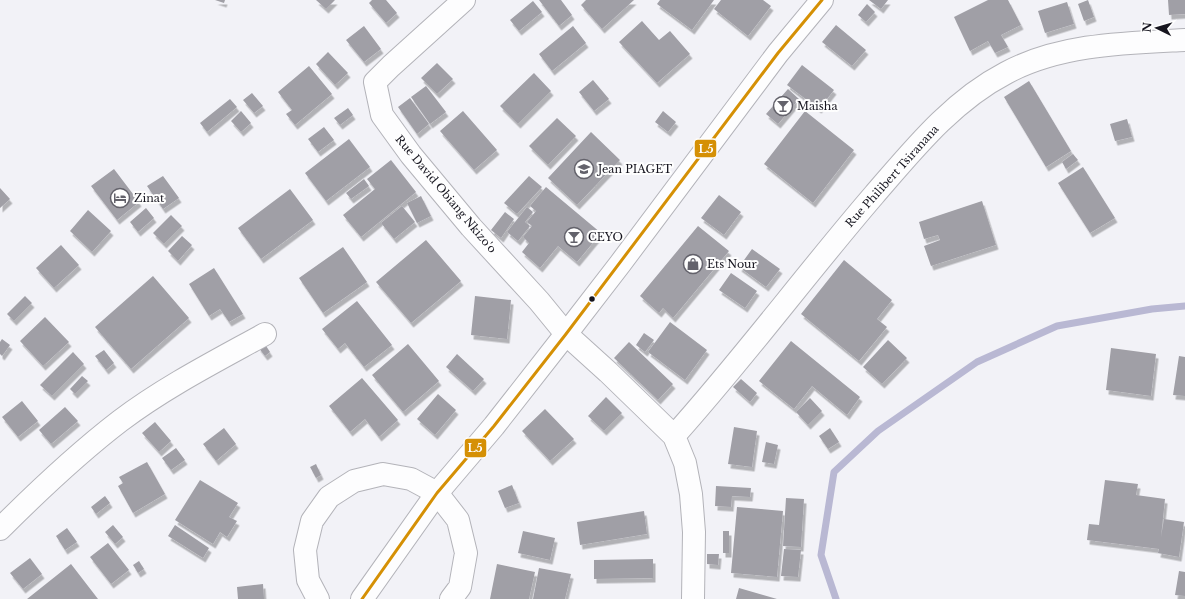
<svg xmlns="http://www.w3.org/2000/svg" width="1185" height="599" font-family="'Libre Baskerville',serif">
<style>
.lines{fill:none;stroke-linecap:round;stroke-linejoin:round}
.stream{stroke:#b9b8d3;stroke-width:7}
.building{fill:#a09fa6;filter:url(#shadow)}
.street-casing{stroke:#b3b3b9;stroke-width:24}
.secondary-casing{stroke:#b3b3b9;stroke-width:24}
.street{stroke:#fdfdfe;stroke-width:22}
.secondary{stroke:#fdfdfe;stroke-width:22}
.bus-1-casing{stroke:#fefefe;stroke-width:6}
.bus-1{stroke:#d59005;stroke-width:3}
.bus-dot{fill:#16151f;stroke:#fefefe;stroke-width:1.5}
.labels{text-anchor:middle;stroke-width:4;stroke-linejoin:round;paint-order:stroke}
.poi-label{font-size:11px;fill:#16151f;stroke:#fefefe;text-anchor:start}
.street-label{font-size:11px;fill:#16151f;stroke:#fefefe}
.line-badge{stroke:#fefefe;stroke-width:1.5}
.badge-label{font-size:11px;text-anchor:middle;font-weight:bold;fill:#fff}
</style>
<defs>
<filter id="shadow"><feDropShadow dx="2.5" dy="4.5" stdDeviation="0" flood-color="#0004"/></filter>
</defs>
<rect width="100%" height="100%" fill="#f2f2f7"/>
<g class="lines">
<path class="stream" d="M836 599 821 555 834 472 878 431 977 362 1057 326 1152 309 1185 306"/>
</g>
<path class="building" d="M215 0H225L224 3Z
M316 0H335L326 9Z
M372 0H386L397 13 386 23 369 3Z
M539 0H561L572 15 559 26Z
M586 0H634L602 29 581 5Z
M660 0H714L692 30 657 4Z
M721 0H763L771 6 748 36 714 9Z
M869 0H888L881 9Z
M988 0H1008L1021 25 1001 35 1008 47 995 53 988 41 970 51 954 17Z
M1088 0 1094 17 1084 21 1078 4Z
M1168 0H1185V14L1169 15Z
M533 1 542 12 519 31 510 20Z
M1067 2 1074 24 1045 33 1038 11Z
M867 4 875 12 866 22 858 15Z
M642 21 659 40 670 31 690 54 657 83 619 42Z
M836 25 866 50 852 66 822 42Z
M364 26 381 49 364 62 346 40Z
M573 26 586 43 552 71 539 54Z
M328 52 348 73 335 85 316 64Z
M437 63 453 79 437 94 421 78Z
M802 65 834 90 819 109 787 85Z
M309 66 332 94 295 125 286 114 292 110 278 92Z
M534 73 551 91 518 124 500 106Z
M593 80 609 99 594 111 579 92Z
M1029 81 1071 151 1046 167 1004 97Z
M426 86 446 112 430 124 411 97Z
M788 89 799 99 778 124 766 114Z
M252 93 263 106 254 113 243 100Z
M410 98 429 124 417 134 398 107Z
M230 99 237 107 207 132 200 123Z
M348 108 353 115 340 125 334 118Z
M241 111 251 123 241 132 231 121Z
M463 111 497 150 474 170 440 131Z
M663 111 676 122 668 132 655 122Z
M805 111 854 150 813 203 764 164Z
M557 118 576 136 548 165 529 146Z
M1127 119 1132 137 1115 141 1110 124Z
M324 127 334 140 318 152 308 139Z
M591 132 620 160 577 205 548 178Z
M349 139 370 167 326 201 305 173Z
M1073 154 1078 160 1066 169 1062 162Z
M391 160 416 192 361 237 343 215 375 189 367 179Z
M1083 167 1115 218 1090 233 1058 183Z
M114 169 139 202 117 220 91 186Z
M163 176 179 198 163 209 147 186Z
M529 176 542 187 517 214 504 203Z
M364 179 369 186 351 199 346 193Z
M546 187 601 233 577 262 558 246 540 268 522 252 529 243 523 237 532 226 527 222 536 211 530 206Z
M0 188 10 199 0 208Z
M290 189 313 220 261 259 238 228Z
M719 195 741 212 724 235 701 218Z
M421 196 431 216 417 223 407 203Z
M982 201 996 245 931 266 924 246 940 240 938 235 924 239 919 222Z
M402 206 415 222 394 239 381 223Z
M527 207 533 212 525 222 530 226 518 241 507 232Z
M146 208 154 218 138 232 130 222Z
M88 210 111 231 92 252 70 231Z
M505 212 514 219 501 238 491 230Z
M171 215 182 226 164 244 153 233Z
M698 226 729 251 673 318 663 308 659 313 640 296Z
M182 236 192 245 178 261 168 251Z
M426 240 461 281 411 323 376 282Z
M61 245 79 265 54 288 36 268Z
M343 247 367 282 323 313 299 278Z
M752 249 780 269 766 287 739 267Z
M844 260 892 300 877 319 887 327 859 361 801 314Z
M214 268 243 314 229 322 220 309 209 316 189 284Z
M731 273 757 291 745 308 719 290Z
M153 276 189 318 131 369 95 327Z
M25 296 32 303 14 321 7 314Z
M475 296 511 300 507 339 471 335Z
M357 301 392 345 364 367 345 343 338 349 322 329Z
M45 317 69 342 43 366 20 341Z
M670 322 707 350 685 380 648 352Z
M644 333 654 340 645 352 636 345Z
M2 339 10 345 2 356 0 354V342Z
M888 340 907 358 882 384 863 367Z
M791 341 860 397 847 415 812 386 794 409 759 381Z
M629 342 673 384 658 400 614 358Z
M264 343 270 352 265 356 258 347Z
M408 344 439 381 403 412 372 375Z
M1111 348 1156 354 1151 396 1106 390Z
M104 350 114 363 106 370 95 356Z
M73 352 84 364 52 396 40 385Z
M457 354 484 379 473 391 446 367Z
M1179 356 1185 357V396L1173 395Z
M82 376 88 381 75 394 70 389Z
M362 378 398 420 379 437 365 419 350 432 329 406Z
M741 379 757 393 750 402 733 387Z
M438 394 456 410 435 435 417 419Z
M606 397 622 413 604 431 588 416Z
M810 398 822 411 808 425 796 412Z
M22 401 38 421 18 437 2 417Z
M65 407 78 421 51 444 39 430Z
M545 409 574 439 550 461 522 431Z
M155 422 171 441 159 452 142 433Z
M734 427 757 431 752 467 728 464Z
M224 428 236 444 216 461 203 444Z
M830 428 839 442 828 449 819 436Z
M766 442 778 445 774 464 762 462Z
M176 448 185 460 171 470 162 458Z
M147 462 165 494 133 513 118 486 123 483 119 477Z
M316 464 321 475 316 478 310 467Z
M200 480 238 503 229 517 237 521 227 537 220 532 213 544 175 520Z
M1105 480 1138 484 1136 495 1165 499 1161 537 1164 519 1184 522 1179 557 1158 553 1159 549 1087 540 1089 524 1099 525Z
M512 485 519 503 505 508 498 491Z
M716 486 751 488 750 497 732 496 731 507 715 506Z
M105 496 110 503 96 514 91 507Z
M786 498 804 499 801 547 783 546Z
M737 507 783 511 777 577 731 573Z
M644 511 647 534 580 545 577 522Z
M113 525 123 537 115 544 105 532Z
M175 525 209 548 203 558 168 536Z
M67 528 77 542 65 550 56 536Z
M523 531 555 538 550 560 518 553Z
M723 531H729V553H723Z
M108 543 129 570 111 584 90 557Z
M784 549 801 550 798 577 781 576Z
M707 554H719L718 565 707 564Z
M30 558 42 574 23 589 10 573Z
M653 559V578L594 579V560Z
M139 561 144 569 138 573 133 565Z
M71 564 98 599H27Z
M497 564 535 572 529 599H490Z
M539 568 571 574 565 599H533Z
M1179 571 1185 572V596L1175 595Z
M263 584 264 599H238L237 587Z
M739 588 777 599H736Z"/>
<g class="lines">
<defs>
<path id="street" d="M464 0 391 66 375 82 382 115 411 155 471 227 539 301 566 334 608 372 674 436 685 463 691 494 694 532 693 599
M674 436C744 358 806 274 874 195 913 150 952 101 1006 73 1060 44 1125 43 1185 40
M0 529C38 491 77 454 120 421 165 387 216 361 265 334
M318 599 308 580 305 550 312 521 329 497 354 481 383 474 411 479 437 493 458 520 466 553 460 587 451 599"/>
<path id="secondary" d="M362 599 437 493 494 426 566 334 620 264 778 53 822 0"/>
</defs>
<use href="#street" class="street-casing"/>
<use href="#secondary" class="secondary-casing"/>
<use href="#street" class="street"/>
<use href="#secondary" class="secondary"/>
<defs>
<path id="bus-1" d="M362 599 437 493 494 426 566 334 778 53 822 0"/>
</defs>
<use href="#bus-1" class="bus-1-casing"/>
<use href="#bus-1" class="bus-1"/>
</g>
<defs>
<symbol id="bar-ring" viewBox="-11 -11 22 22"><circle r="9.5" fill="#fefefe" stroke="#63626b" stroke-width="1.5"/><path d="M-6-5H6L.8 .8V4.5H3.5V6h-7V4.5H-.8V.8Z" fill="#63626b"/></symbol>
<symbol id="school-ring" viewBox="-11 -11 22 22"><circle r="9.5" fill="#fefefe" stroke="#63626b" stroke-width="1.5"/><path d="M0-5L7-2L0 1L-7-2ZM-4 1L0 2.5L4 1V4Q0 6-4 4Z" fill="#63626b"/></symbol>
<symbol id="hotel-ring" viewBox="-11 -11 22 22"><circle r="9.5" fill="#fefefe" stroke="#63626b" stroke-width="1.5"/><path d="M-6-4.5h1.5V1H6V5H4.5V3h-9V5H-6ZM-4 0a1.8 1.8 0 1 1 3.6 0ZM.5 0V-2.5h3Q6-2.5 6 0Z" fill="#63626b"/></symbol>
<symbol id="shop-ring" viewBox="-11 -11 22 22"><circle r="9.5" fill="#fefefe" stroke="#63626b" stroke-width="1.5"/><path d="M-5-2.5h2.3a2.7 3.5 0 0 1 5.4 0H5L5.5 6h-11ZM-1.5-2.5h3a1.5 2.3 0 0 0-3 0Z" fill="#63626b"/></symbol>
</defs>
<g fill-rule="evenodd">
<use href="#bar-ring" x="772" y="95" width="22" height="22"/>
<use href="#school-ring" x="573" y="158" width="22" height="22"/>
<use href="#hotel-ring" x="109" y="187" width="22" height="22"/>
<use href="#bar-ring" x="563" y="226" width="22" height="22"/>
<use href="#shop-ring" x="682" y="253" width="22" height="22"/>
</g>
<circle class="bus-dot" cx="592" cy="299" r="3.5"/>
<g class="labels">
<g class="poi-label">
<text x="797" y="110">Maisha</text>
<text x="598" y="173">Jean PIAGET</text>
<text x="134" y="202">Zinat</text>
<text x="588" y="241">CEYO</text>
<text x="707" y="268">Ets Nour</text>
</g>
<g class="street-label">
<text transform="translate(892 176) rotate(-48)" y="4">Rue Philibert Tsiranana</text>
<text transform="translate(446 194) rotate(50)" y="4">Rue David Obiang Nkizo'o</text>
</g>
</g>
<g class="line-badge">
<rect x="694" y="139" width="23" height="19" rx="4" fill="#d59005"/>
<rect x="464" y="438" width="23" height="20" rx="4" fill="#d59005"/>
</g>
<g class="badge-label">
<text x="706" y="153">L5</text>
<text x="475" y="452">L5</text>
</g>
<g transform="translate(1157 28) rotate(275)" stroke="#fefefe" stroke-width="3" paint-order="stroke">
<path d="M0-3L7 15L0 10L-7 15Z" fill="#16151f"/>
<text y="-6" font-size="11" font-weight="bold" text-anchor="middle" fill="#16151f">N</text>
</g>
</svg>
